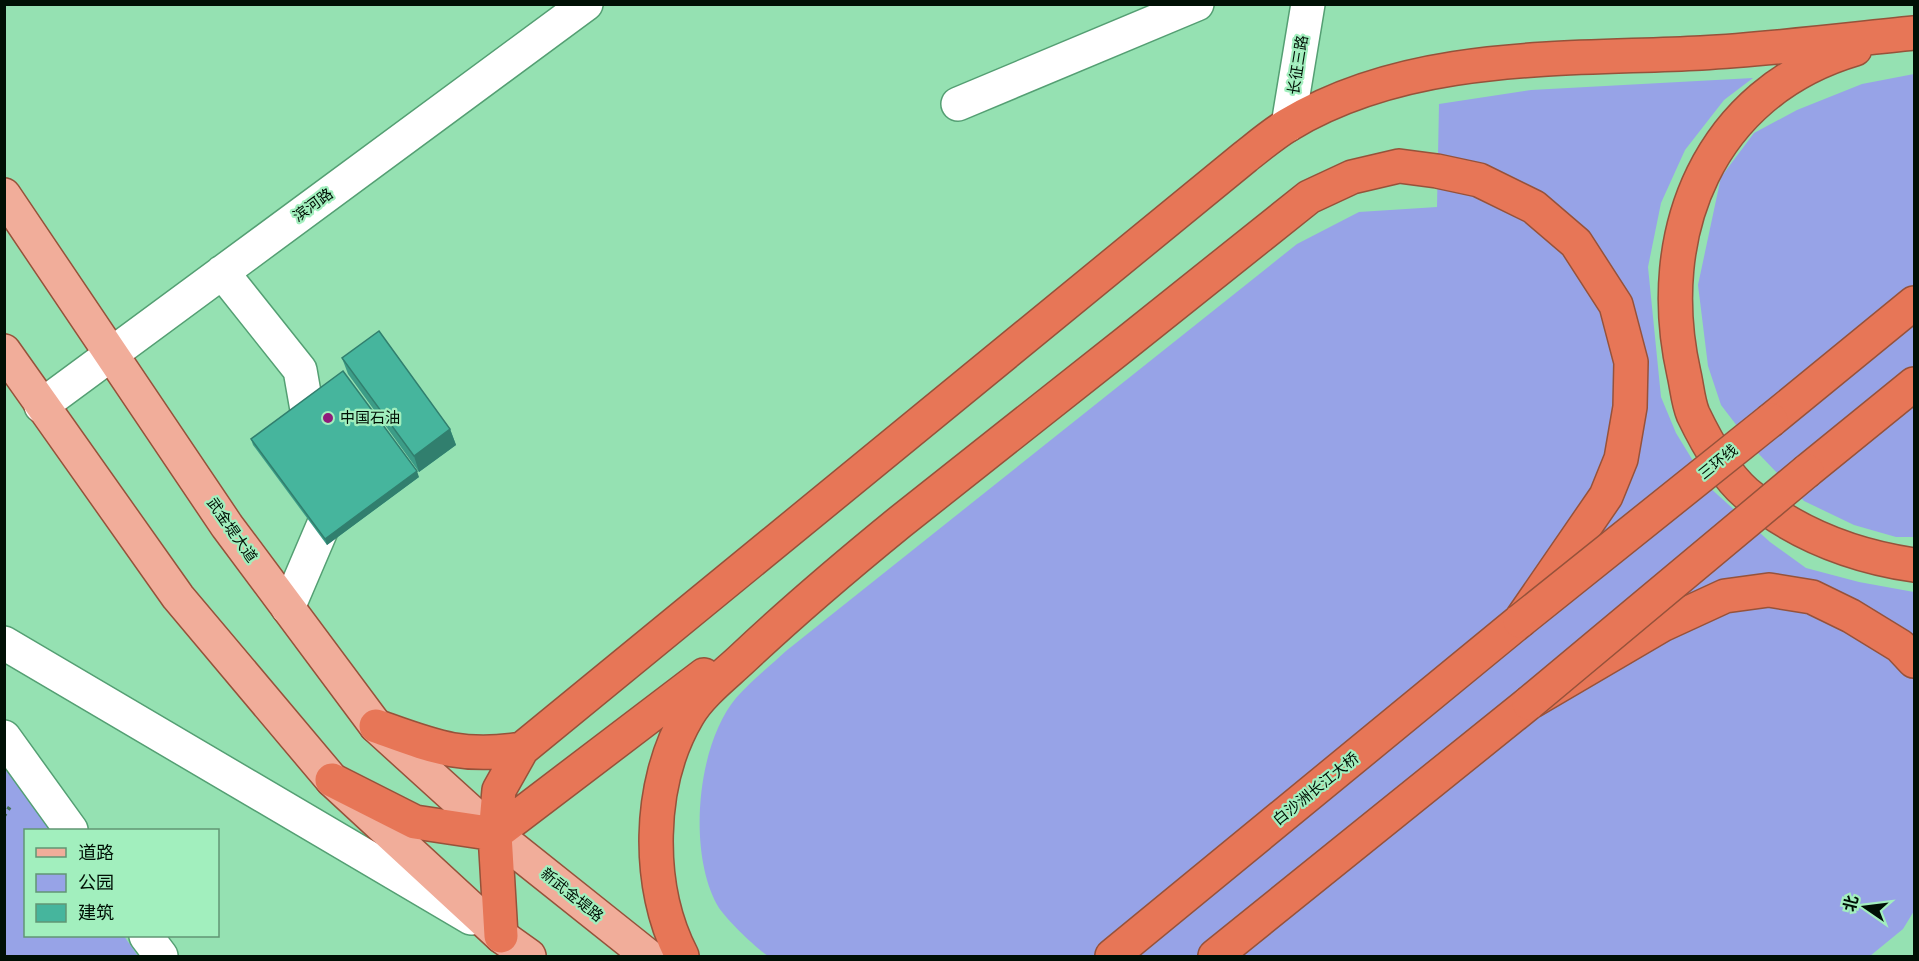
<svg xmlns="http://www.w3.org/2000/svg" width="1919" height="961" font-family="Signika,'Noto Sans SC',sans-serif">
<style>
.green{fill:#97a3e7}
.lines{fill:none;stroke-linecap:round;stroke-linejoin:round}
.minor-casing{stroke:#549f73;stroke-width:36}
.major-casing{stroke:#96523a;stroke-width:36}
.highway-casing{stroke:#96523a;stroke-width:36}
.path{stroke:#467256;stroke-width:4;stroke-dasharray:3 4.5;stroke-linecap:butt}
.minor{stroke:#fff;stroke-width:33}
.major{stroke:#f1ad9a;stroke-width:33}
.highway{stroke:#e77657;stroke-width:33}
.highway-bridge-casing{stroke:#96523a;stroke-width:36;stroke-linecap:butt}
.highway-bridge{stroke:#e77657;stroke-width:33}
.wall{fill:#3c9c87}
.shaded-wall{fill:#317f6e}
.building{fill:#46b59d;stroke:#317f6e;stroke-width:1.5}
.poi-dot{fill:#8f1b7b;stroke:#a2efbe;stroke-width:2}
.labels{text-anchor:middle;stroke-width:4.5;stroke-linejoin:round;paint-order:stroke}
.street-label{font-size:15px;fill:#001005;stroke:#a2efbe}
.poi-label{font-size:15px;fill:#001005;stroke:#a2efbe;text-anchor:start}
</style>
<rect width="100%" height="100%" fill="#95e1b2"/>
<path class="green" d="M1914 74V537H1896L1854 525 1804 501 1757 452 1721 405 1708 366 1698 285 1721 177 1754 133 1797 110 1862 84Z
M1753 78 1724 100 1685 150 1661 203 1648 267 1661 397 1676 433 1709 487 1770 542 1806 568 1859 582 1914 592V911L1903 929 1870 956H768C755 947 728 921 719 908 687 855 696 746 736 698 751 681 770 666 786 651L1297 244 1359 212 1437 207 1439 104 1531 90Z
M4 752 56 830H26V936H124L138 956H5Z"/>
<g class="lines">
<defs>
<path id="minor" d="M958 104 1197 4
M1288 125 1308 4
M222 272 300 370 313 444
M41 406 586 4
M288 608 326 519 321 492
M4 643 471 918
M4 737 71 830
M146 936 161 956"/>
<path id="major" d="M4 195 227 526 376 726 495 834 648 956
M4 351 178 597 332 780 501 936 529 956"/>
<path id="highway" d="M1855 49C1709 92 1652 233 1684 374 1687 387 1688 402 1693 414 1705 439 1724 474 1746 493 1794 533 1853 556 1914 565
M1771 420 1914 303
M1807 471 1914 384
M376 726C432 746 461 759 522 749
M332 780 415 822 495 834 704 675
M501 936 495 834 499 790 522 749 1245 157C1259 146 1273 134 1288 125 1410 51 1565 60 1701 53 1773 49 1844 40 1914 33
M682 956C646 887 647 784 688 715 700 694 725 675 743 658 794 610 846 566 900 522 1037 414 1173 306 1309 197L1352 177 1399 166 1437 171 1479 180 1534 207 1576 243 1616 305 1631 362 1630 407 1621 459 1606 496 1520 621 1112 956
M1215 956 1529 703 1662 625 1725 596 1769 590 1812 597 1851 616 1900 646 1914 661"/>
</defs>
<use href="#minor" class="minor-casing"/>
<use href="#major" class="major-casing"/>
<use href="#highway" class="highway-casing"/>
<path class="path" d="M4 816 11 805"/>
<use href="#minor" class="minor"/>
<use href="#major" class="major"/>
<use href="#highway" class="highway"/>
<defs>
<path id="highway-bridge" d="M1520 621 1771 420
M1529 703 1807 471"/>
</defs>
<use href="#highway-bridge" class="highway-bridge-casing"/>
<use href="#highway-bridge" class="highway-bridge"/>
</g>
<path class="wall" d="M342 358 450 429 456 445 419 472 348 374Z
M251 439 419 477 327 545 253 445Z"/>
<path class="shaded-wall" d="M450 429 456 445 419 472 414 456Z
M417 471 419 477 327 545 325 539Z"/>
<path class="building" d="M379 331 450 429 414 456 342 358Z
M343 371 417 471 325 539 251 439Z"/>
<circle class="poi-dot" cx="328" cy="418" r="6"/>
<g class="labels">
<g class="street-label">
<text transform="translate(1298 65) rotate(-81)" y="5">长征三路</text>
<text transform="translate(313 205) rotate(-36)" y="5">滨河路</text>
<text transform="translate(1718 462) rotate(-39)" y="5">三环线</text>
<text transform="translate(232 530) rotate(55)" y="5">武金堤大道</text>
<text transform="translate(1316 789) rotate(-39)" y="5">白沙洲长江大桥</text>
<text transform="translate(572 895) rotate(39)" y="5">新武金堤路</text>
</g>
<g class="poi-label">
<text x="340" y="423">中国石油</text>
</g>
</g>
<rect width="1919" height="961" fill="none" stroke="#001005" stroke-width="12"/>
<rect x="24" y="829" width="195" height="108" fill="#a2efbe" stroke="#619674" stroke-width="1.5"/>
<rect x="36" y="848" width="30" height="9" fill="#f1ad9a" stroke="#619674" stroke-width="1.5"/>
<text x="78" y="859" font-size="18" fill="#001005">道路</text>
<rect x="36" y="874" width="30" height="18" fill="#97a3e7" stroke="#619674" stroke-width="1.5"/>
<text x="78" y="889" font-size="18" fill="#001005">公园</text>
<rect x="36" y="904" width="30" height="18" fill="#46b59d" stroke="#619674" stroke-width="1.5"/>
<text x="78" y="919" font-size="18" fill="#001005">建筑</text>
<g transform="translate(1865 907) rotate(284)" stroke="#a2efbe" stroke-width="4.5" paint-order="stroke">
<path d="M0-4.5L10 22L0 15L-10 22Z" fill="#001005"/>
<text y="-9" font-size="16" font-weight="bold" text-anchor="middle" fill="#001005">北</text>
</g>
</svg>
